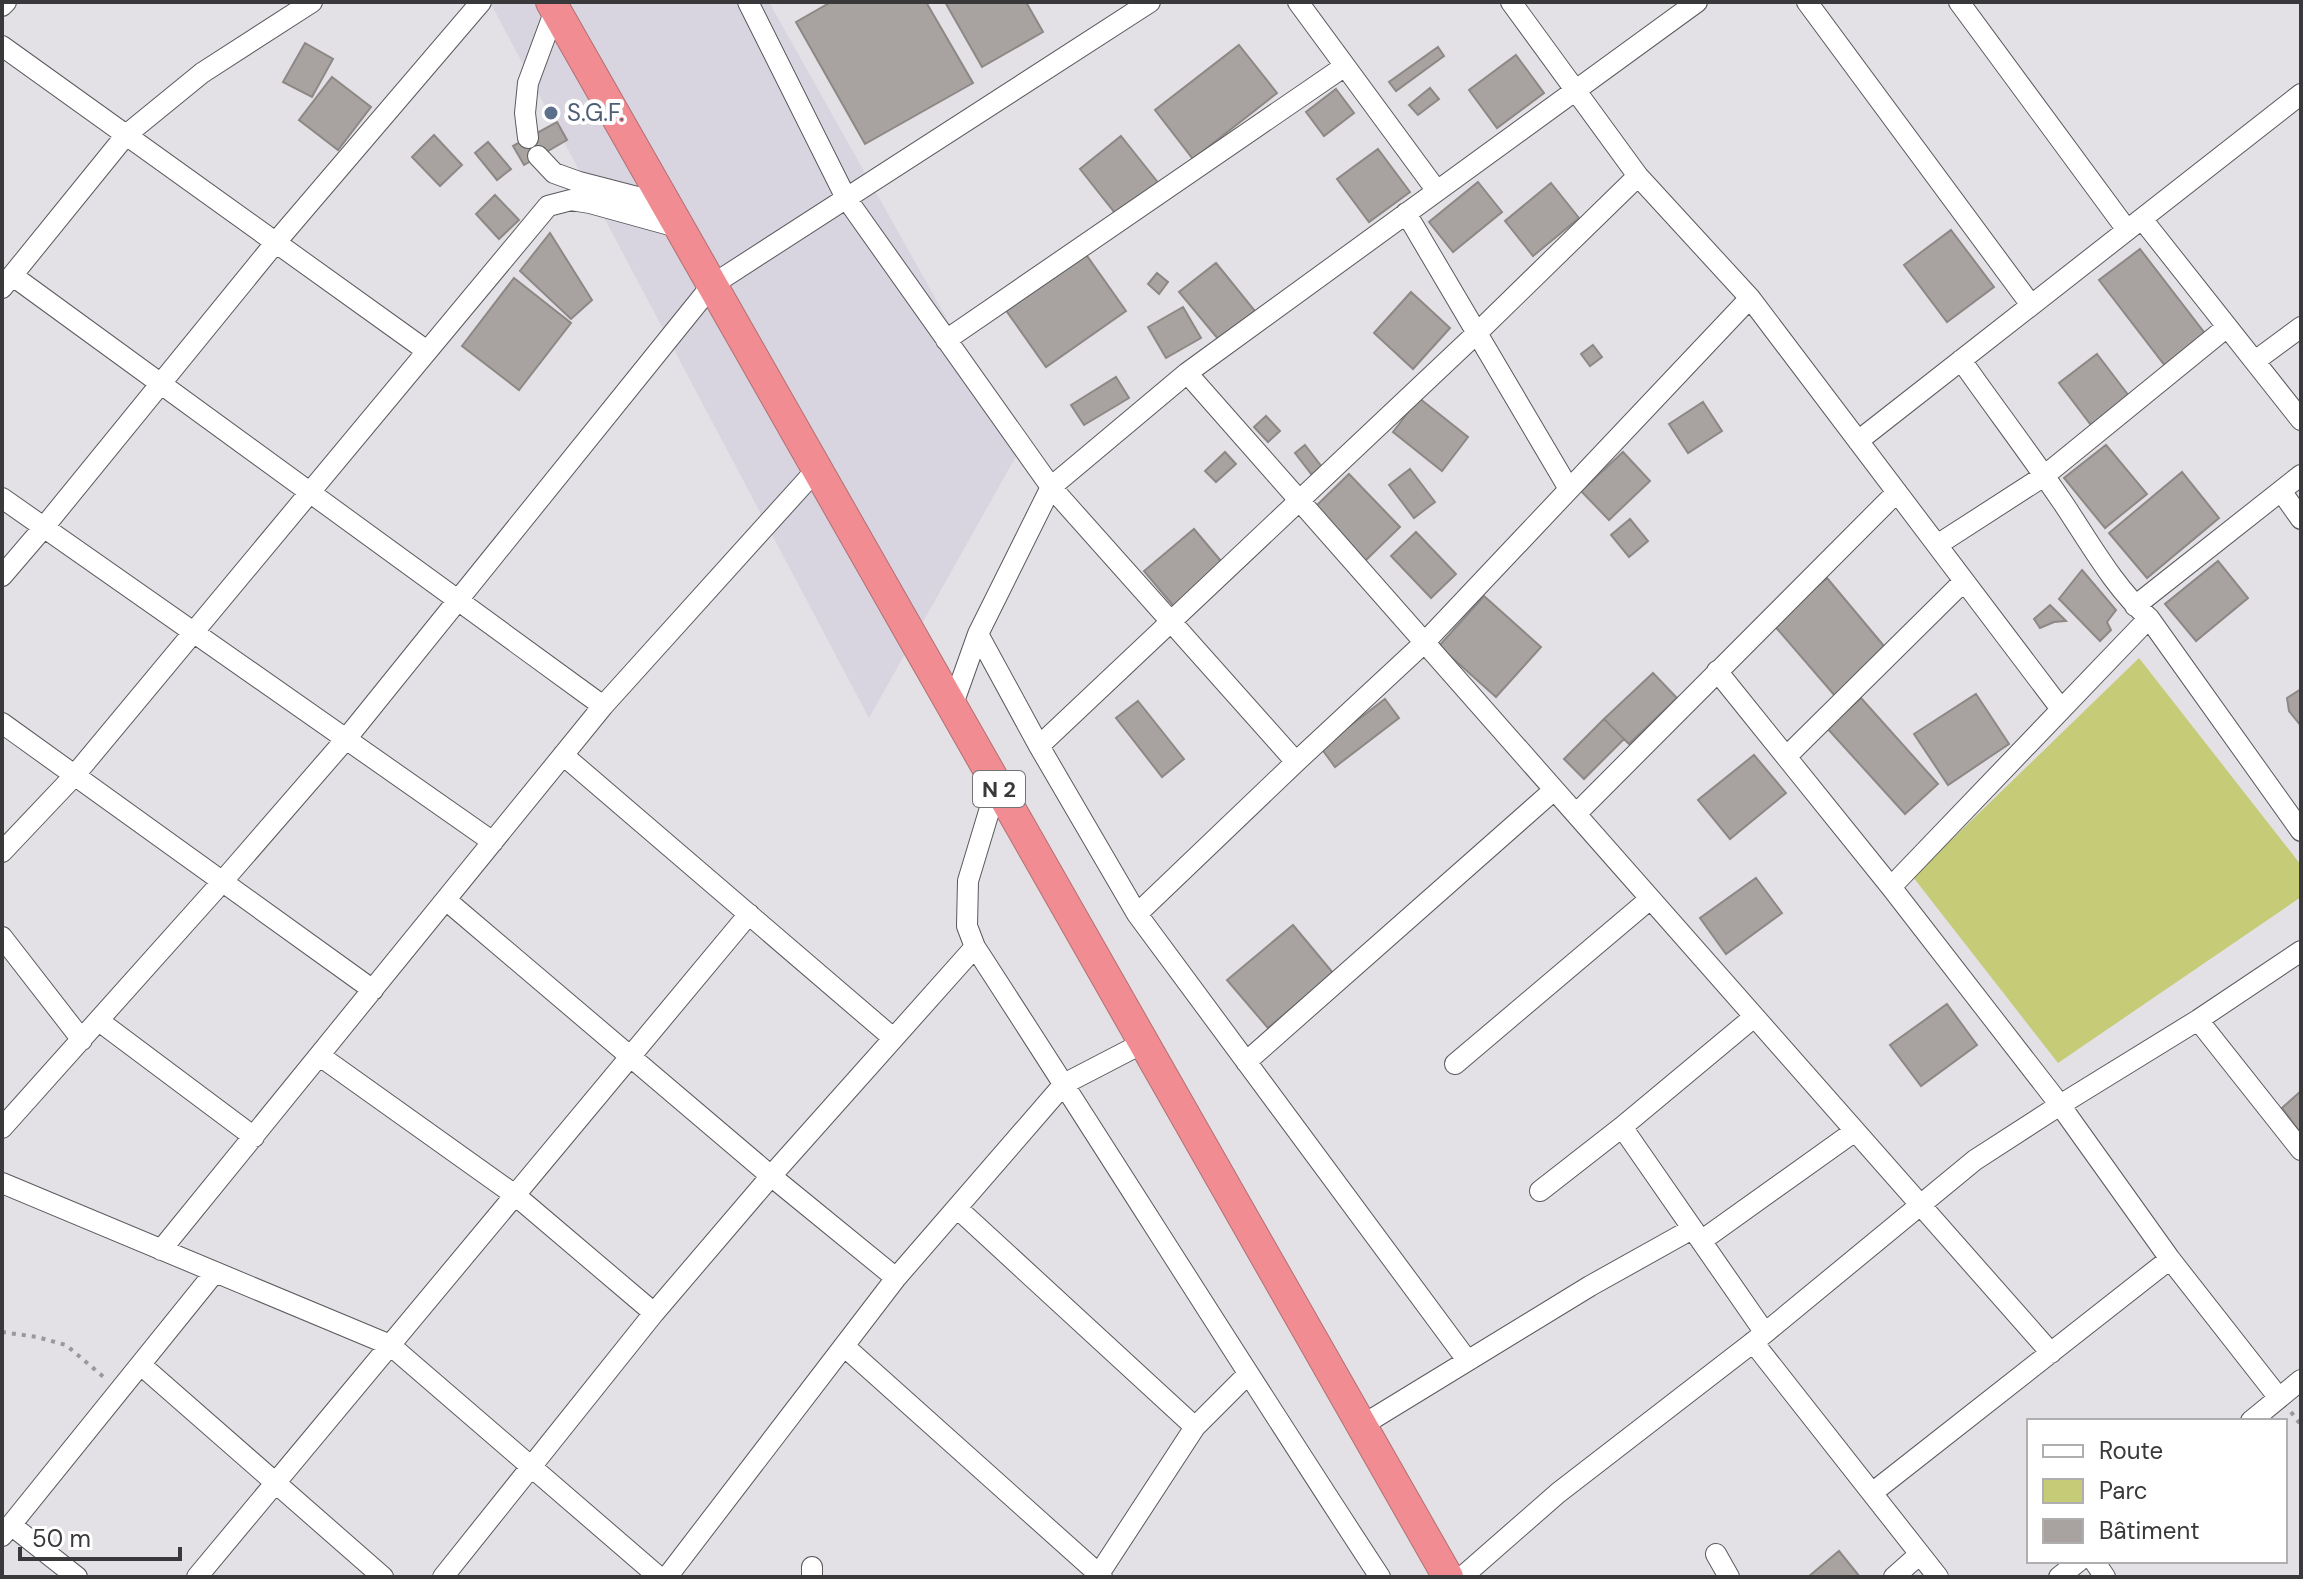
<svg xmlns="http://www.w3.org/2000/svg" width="2303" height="1579" font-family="'DM Sans',sans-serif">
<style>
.built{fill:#d8d4e0}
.green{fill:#c5cb76}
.building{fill:#a8a3a0;stroke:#8d8885;stroke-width:2}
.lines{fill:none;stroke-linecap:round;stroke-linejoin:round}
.minor-casing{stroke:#5a595d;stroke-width:22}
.highway-casing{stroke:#b16f73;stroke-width:32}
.path{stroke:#9a989c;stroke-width:4;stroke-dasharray:4 6;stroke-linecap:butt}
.minor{stroke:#fff;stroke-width:20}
.highway{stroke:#f18d92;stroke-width:30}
.service-dot{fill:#5c6f8a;stroke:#fff;stroke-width:3}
.labels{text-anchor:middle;stroke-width:8;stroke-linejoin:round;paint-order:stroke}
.shield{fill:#fff;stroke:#747475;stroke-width:2}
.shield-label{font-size:22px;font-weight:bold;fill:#39383a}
.service-label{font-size:24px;fill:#4e5e75;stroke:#fff;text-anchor:start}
</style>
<rect width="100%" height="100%" fill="#e3e1e6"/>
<path class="built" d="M490 2H769L1020 449 869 718Z"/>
<path class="green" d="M2139 658 2301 865V897L2058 1063 1913 877Z"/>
<path class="building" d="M831 2H926L973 83 865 144 796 22Z
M945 2H1026L1043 32 982 67Z
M305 43 333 59 312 97 283 82Z
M1239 45 1277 93 1193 159 1155 110Z
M1438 47 1444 56 1396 91 1389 82Z
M1516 55 1544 93 1497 128 1469 90Z
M332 77 371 107 338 150 299 120Z
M1430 88 1439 99 1418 115 1409 105Z
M1336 89 1354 113 1324 136 1306 112Z
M557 122 567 140 524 165 513 146Z
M434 135 462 165 440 186 412 157Z
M1121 136 1160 185 1119 218 1080 169Z
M488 142 511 169 497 180 475 153Z
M1378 149 1410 192 1369 222 1337 179Z
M1478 182 1502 212 1453 252 1429 222Z
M1551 183 1579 218 1533 256 1505 221Z
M495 195 519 220 499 239 476 214Z
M1951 230 1994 287 1947 322 1904 265Z
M550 233 592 300 571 319 520 271Z
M2140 249 2207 336 2166 367 2099 280Z
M1085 253 1126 311 1046 367 1005 309Z
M1216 263 1255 311 1219 340 1179 292Z
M1157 273 1168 282 1159 294 1148 284Z
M514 278 571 323 519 390 462 346Z
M1411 292 1450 328 1413 369 1374 333Z
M1183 307 1201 338 1166 358 1148 327Z
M1593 345 1602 357 1590 366 1581 354Z
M2097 354 2129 396 2091 425 2059 383Z
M1116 377 1129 398 1084 425 1071 405Z
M1419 398 1468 437 1442 471 1393 432Z
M1703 402 1722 431 1688 453 1669 424Z
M1266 416 1280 431 1268 442 1254 427Z
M1305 445 1322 467 1312 475 1295 453Z
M2106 445 2147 494 2105 528 2064 478Z
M1225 452 1236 464 1216 482 1205 471Z
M1623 452 1650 481 1609 520 1581 491Z
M1410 469 1435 502 1414 518 1389 485Z
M2182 472 2219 518 2147 578 2109 533Z
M1349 474 1400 527 1365 561 1314 508Z
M1630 519 1648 541 1629 557 1611 535Z
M1194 529 1226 567 1176 609 1144 571Z
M1416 532 1456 574 1431 598 1391 556Z
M2218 561 2248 598 2196 641 2165 604Z
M2082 570 2116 610 2107 622 2111 630 2100 641 2059 599Z
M1827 578 1889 652 1836 697 1773 624Z
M1484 596 1541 647 1496 697 1439 646Z
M2050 605 2066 621 2054 622 2040 628 2034 619Z
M1653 673 1677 698 1629 744 1604 719Z
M2301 689V726L2289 711 2287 698Z
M1976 694 2009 744 1948 785 1914 734Z
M1861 698 1938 784 1905 814 1827 728Z
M1385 699 1399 718 1335 767 1321 748Z
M1138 701 1184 759 1162 777 1116 718Z
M1604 719 1624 739 1584 779 1564 759Z
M1754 755 1786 793 1730 839 1698 800Z
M1756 878 1782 913 1726 954 1700 918Z
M1293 925 1333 973 1268 1028 1227 980Z
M1947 1004 1977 1045 1921 1086 1890 1045Z
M2301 1091V1134L2282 1108Z
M1839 1551 1860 1577H1808Z"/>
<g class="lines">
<defs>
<path id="minor" d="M748 2 846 198 1051 487 1296 762
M1298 2 1437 191
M1511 2 1638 176 1750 298 2061 709
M1807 2 2031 305
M1959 2 2127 230
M2 6 6 2
M2 46 427 351
M528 138 525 113 528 83 555 10
M538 156 554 173 579 182 664 204
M1406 213 1569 489
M2142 219 2301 420
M13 276 603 706
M2 288 126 135 202 73 312 2
M946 340 1345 66
M1961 360C1994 407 2029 453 2061 500 2087 538 2114 588 2149 618L2301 831
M2255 361 2301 327
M1187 373 2051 1353
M1858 441 2301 94
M2281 491 2301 519
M2 498 493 842
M1937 545 2044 476 2227 327
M2 576 44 527 276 242 481 2
M2135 606 2301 475
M978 634 1039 746 1137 914 1467 1360
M1717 671 1891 887 2060 1105 2170 1259 2279 1398
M952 707 978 634 1051 487 1187 373 1697 2
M2 723 373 990
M1039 746 1477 333 1638 176
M563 755 893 1038
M1787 756 1964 581
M997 785 968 881 967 926 975 947C1111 1156 1243 1368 1380 1577
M1576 814 1897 492
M2 852 74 776 548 206 571 200 590 203 677 227
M1891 887 2149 618
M446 900 771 1176 896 1278
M1137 914 1296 762 1424 643 1750 298
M2 937 82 1040
M2198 1020 2301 1150
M99 1021 254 1137
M320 1056 515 1195 654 1313
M1246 1062 1554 790
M1455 1064 1650 899
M1622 1127 1765 1333
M2 1128 222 882 346 739 712 285 1150 2
M2 1183 390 1345 659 1577
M1540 1191 1622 1127 1754 1017
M957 1208 1195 1427
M1701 1241 1855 1131
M161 1250 603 706 817 469
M1753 1342 1938 1577
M844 1346 1102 1577
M141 1365 383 1577
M2251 1421 2301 1380
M1361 1426 1590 1286 1692 1229
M1872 1493 2170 1259
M11 1525 77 1577
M2 1536 215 1272
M1716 1554 1729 1577
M2094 1561 2105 1577
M812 1567V1577
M197 1577 749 914
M443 1577 654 1313 771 1176 975 947
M667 1577 896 1278 1064 1084 1143 1043
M1097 1577 1195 1427 1247 1375
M1462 1577 1558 1493 1765 1333 1975 1160 2060 1105 2198 1020 2301 951
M1894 1577 1920 1554
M2059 1577 2079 1561"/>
<path id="highway" d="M551 2 1448 1577"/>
</defs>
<use href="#minor" class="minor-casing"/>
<use href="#highway" class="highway-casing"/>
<path class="path" d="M2 1332 37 1337 66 1345 106 1379
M2291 1412 2301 1425"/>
<use href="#minor" class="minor"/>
<use href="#highway" class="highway"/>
</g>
<circle class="service-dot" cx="551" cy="113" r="8"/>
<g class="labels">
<rect class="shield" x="973" y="771" width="52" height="36" rx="6"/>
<g class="shield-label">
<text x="999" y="797">N 2</text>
</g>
<g class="service-label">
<text x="567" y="121">S.G.F.</text>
</g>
</g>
<rect width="2303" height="1579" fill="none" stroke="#39383a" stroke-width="8"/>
<rect x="2027" y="1419" width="260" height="144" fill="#ffffff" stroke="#b0afb0" stroke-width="2"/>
<rect x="2043" y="1445" width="40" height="12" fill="#ffffff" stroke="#b0afb0" stroke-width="2"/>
<text x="2099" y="1459" font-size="24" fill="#39383a">Route</text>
<rect x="2043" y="1479" width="40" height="24" fill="#c5cb76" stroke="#b0afb0" stroke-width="2"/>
<text x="2099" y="1499" font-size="24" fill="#39383a">Parc</text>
<rect x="2043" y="1519" width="40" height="24" fill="#a8a3a0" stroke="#b0afb0" stroke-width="2"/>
<text x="2099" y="1539" font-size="24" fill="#39383a">Bâtiment</text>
<path d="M20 1547v12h160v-12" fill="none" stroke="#39383a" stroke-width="4"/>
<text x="32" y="1547" font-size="24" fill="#39383a" stroke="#ffffff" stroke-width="6" paint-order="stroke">50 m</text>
</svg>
